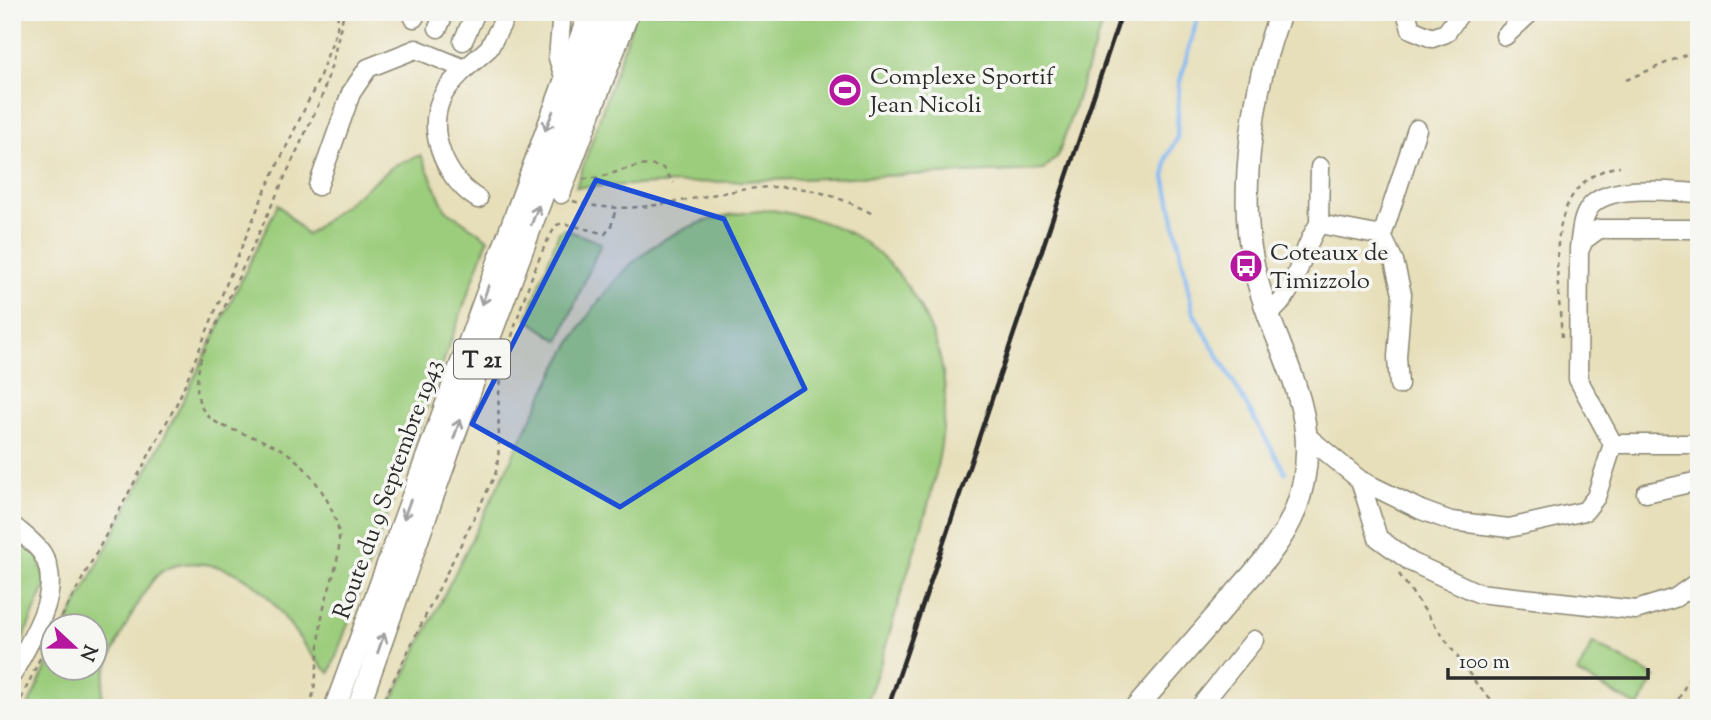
<svg xmlns="http://www.w3.org/2000/svg" width="1711" height="720" font-family="'Sorts Mill Goudy',serif">
<style>
.green{fill:#9ccd7d;stroke:#647c54;stroke-width:2}
.lines{fill:none;stroke-linecap:round;stroke-linejoin:round}
.stream{stroke:#83b8f2;stroke-width:4.5}
.minor-casing{stroke:#898572;stroke-width:21}
.major-casing{stroke:#898572;stroke-width:24}
.path{stroke:#898572;stroke-width:2.5;stroke-dasharray:5 5;stroke-linecap:butt}
.minor{stroke:#fff;stroke-width:18}
.major{stroke:#fff;stroke-width:21}
.rail{stroke:#2b2b2b;stroke-width:4.5}
.oneway{stroke:#a0a0a0}
.marked{fill:#1d4ed8;fill-opacity:0.2;stroke:#1d4ed8;stroke-width:5;stroke-linejoin:round}
.labels{text-anchor:middle;stroke-width:7;stroke-linejoin:round;paint-order:stroke}
.shield{fill:#f6f6f2;stroke:#686867;stroke-width:2}
.shield-label{font-size:23px;font-weight:bold;fill:#2b2b2b}
.poi-label{font-size:24px;fill:#2b2b2b;stroke:#f6f6f2;text-anchor:start}
.street-label{font-size:24px;fill:#2b2b2b;stroke:#f6f6f2}
</style>
<rect width="100%" height="100%" fill="#f6f6f2"/>
<filter id="ink" filterUnits="userSpaceOnUse"><feTurbulence type="fractalNoise" baseFrequency=".0143" numOctaves="2"/><feDisplacementMap in="SourceGraphic" scale="14" xChannelSelector="R" yChannelSelector="G"/><feConvolveMatrix kernelMatrix="1 2 1 2 8 2 1 2 1" color-interpolation-filters="sRGB"/></filter>
<filter id="wash" filterUnits="userSpaceOnUse"><feTurbulence type="fractalNoise" baseFrequency=".00686" numOctaves="4" result="noise"/><feDisplacementMap in="SourceGraphic" scale="28" xChannelSelector="R" yChannelSelector="G"/><feGaussianBlur stdDeviation="1.57" result="paint"/><feColorMatrix in="noise" values="0 0 0 0 0 0 0 0 0 0 0 0 0 0 0 0 0 1.4 0 .05"/><feComposite in="paint" operator="in"/></filter>
<g filter="url(#wash)">
<rect width="100%" height="100%" fill="#e7dfba"/>
<path class="green" d="M636 12H1106L1058 156 1043 170 576 187Z
M421 155 445 209 488 239 330 673C300 648 285 609 254 584 230 566 191 556 164 570 146 579 113 650 106 671 102 682 103 696 101 708H27L52 655V668H94V626L66 625 182 403 278 204 307 235 395 165Z
M772 210C800 215 828 221 853 235 909 268 947 341 945 406 942 468 922 528 903 587 891 626 881 670 863 708H388L558 365C612 271 658 216 772 210Z
M564 229 601 243 559 341 527 319 559 232Z
M12 529 37 553 46 584 12 665Z
M1593 643 1655 677 1639 707 1577 673Z"/>
<g class="lines">
<path class="stream" d="M1199 12 1179 85 1177 138 1167 157 1165 177 1193 312 1285 472
M351 14V12"/>
</g>
</g>
<g filter="url(#ink)">
<g class="lines">
<defs>
<path id="minor" d="M562 12 558 58 565 80
M1406 12 1411 29 1432 38 1446 33 1461 12
M414 18 417 12
M438 28 445 12
M1505 36 1531 12
M463 41 476 12
M465 69C456 78 446 87 441 99 426 135 447 180 478 199
M318 186 351 93 368 68 416 49 465 69 489 48 508 12
M561 194 630 12
M1319 224 1320 167
M1382 236 1417 129
M1579 248C1581 236 1581 221 1588 210 1604 182 1669 192 1699 193
M1267 315C1299 293 1298 254 1319 224L1382 236 1394 261 1402 294 1397 357 1399 385
M1308 437 1360 480 1378 538 1411 562 1478 593 1636 610 1675 598 1699 581
M1613 444 1578 379 1579 251 1584 240 1599 229H1699
M1360 480 1421 510 1451 521 1509 528 1585 511 1596 497 1613 444H1699
M1646 493 1699 481
M12 525C22 534 37 544 43 555 65 592 29 641 12 675
M1199 708 1254 640"/>
<path id="major" d="M335 708 590 12
M358 708 479 366 611 12
M1136 708C1167 672 1199 636 1230 600 1254 572 1281 546 1295 511 1332 414 1271 352 1253 262 1238 192 1254 79 1281 12"/>
</defs>
<use href="#minor" class="minor-casing"/>
<use href="#major" class="major-casing"/>
<path class="path" d="M1626 80 1699 49
M583 179C612 179 635 158 663 168L674 183
M573 201C649 224 722 180 797 188 825 191 849 202 873 214
M1562 337C1558 276 1539 181 1620 166
M1399 574 1478 686 1500 708
M57 626 178 401 264 193 318 81 337 29 338 12
M48 644 52 635
M17 708 41 656
M310 708C317 680 318 652 321 624 324 592 346 557 337 525 330 498 306 463 281 449 231 422 183 434 201 358L321 99 332 64 344 12
M380 708 495 475C502 449 497 421 499 394 502 359 536 252 557 225L563 223 605 234 611 227 616 208
M1674 708 1699 659"/>
<use href="#minor" class="minor"/>
<use href="#major" class="major"/>
<path class="rail" d="M888 708 1122 12"/>
</g>
<defs><path id="oneway-shaft" d="M-6 0H5M1.5-3L5.5 0L1.5 3" fill="none" stroke-width="1.6" stroke-linecap="round" stroke-linejoin="round" transform="scale(1.75)"/></defs>
<g class="oneway">
<use href="#oneway-shaft" transform="translate(549 121) rotate(112)"/>
<use href="#oneway-shaft" transform="translate(535 215) rotate(-69)"/>
<use href="#oneway-shaft" transform="translate(485 295) rotate(110)"/>
<use href="#oneway-shaft" transform="translate(457 429) rotate(-71)"/>
<use href="#oneway-shaft" transform="translate(407 509) rotate(110)"/>
<use href="#oneway-shaft" transform="translate(381 643) rotate(-71)"/>
</g>
</g>
<path class="marked" d="M596 180 724 219 805 389 620 507 472 424Z"/>
<defs>
<symbol id="stadium-disc" viewBox="-11 -11 22 22"><circle r="9.5" fill="#b5179e" stroke="#f6f6f2"/><path d="M0-5a6.5 5 0 1 0 0 10a6.5 5 0 1 0 0-10ZM-3.5-1.8h7v3.6h-7Z" fill="#fff"/></symbol>
<symbol id="bus-disc" viewBox="-11 -11 22 22"><circle r="9.5" fill="#b5179e" stroke="#f6f6f2"/><path d="M-5-6H5V4H4V6H2V4H-2V6H-4V4H-5ZM-3.5-4V0h7V-4ZM-3.5 1.2v1.5H-2V1.2ZM2 1.2v1.5H3.5V1.2Z" fill="#fff"/></symbol>
</defs>
<g fill-rule="evenodd">
<use href="#stadium-disc" x="826" y="71" width="38" height="38"/>
<use href="#bus-disc" x="1227" y="247" width="38" height="38"/>
</g>
<g class="labels">
<rect class="shield" x="454" y="339.5" width="56" height="39" rx="5"/>
<g class="shield-label">
<text x="482" y="367">T 21</text>
</g>
<g class="poi-label">
<text x="870" y="84">Complexe Sportif<tspan x="870" dy="28">Jean Nicoli</tspan></text>
<text x="1270" y="260">Coteaux de<tspan x="1270" dy="28">Timizzolo</tspan></text>
</g>
<g class="street-label">
<text transform="translate(387 489) rotate(-70)" y="8">Route du 9 Septembre 1943</text>
</g>
</g>
<rect width="1711" height="720" fill="none" stroke="#f6f6f2" stroke-width="42"/>
<g transform="translate(74 647) rotate(112)"><circle r="33" fill="#f6f6f2" stroke="#a5a5a2" stroke-width="2"/>
<path d="M0-5L12 26L0 18L-12 26Z" fill="#b5179e"/>
<text y="-10" font-size="19" font-weight="bold" text-anchor="middle" fill="#2b2b2b">N</text>
</g>
<path d="M1448 668v10h200v-10" fill="none" stroke="#2b2b2b" stroke-width="3.5"/>
<text x="1459" y="668" font-size="21" fill="#2b2b2b" stroke="#f6f6f2" stroke-width="5" paint-order="stroke">100 m</text>
</svg>
